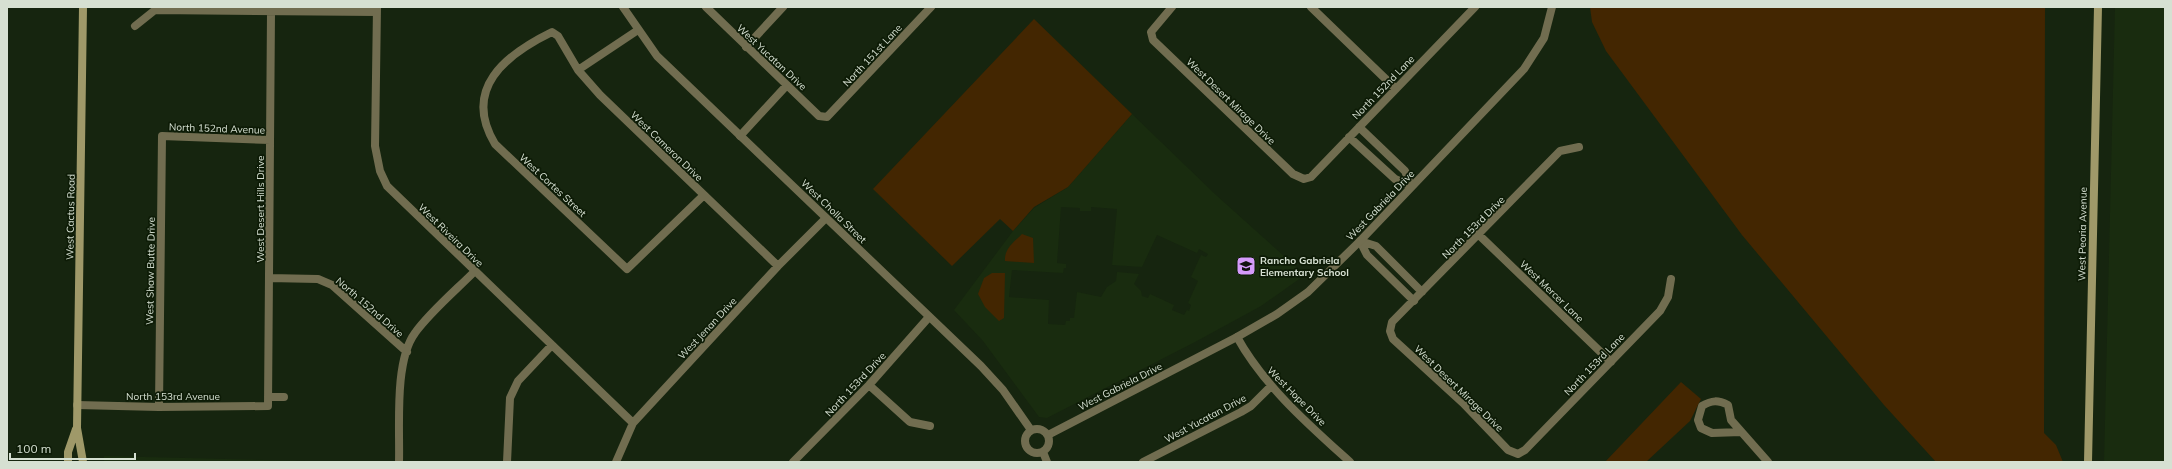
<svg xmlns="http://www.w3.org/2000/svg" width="2172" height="469" font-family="Mulish,sans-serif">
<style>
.built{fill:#192c0f;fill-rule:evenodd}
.green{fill:#432601}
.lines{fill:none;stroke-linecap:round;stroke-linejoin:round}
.minor{stroke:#716d50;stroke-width:8}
.tertiary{stroke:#716d50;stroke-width:8}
.secondary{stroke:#9f9969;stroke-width:8}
.labels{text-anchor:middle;stroke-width:3.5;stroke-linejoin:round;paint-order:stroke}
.street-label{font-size:10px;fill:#d6e0d2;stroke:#0d1b06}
.poi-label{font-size:10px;font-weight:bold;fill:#d6e0d2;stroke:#0d1b06;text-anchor:start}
</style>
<rect width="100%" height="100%" fill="#16250f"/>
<path class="built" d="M2115 7H2165V462H2104Z
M1132 114 1216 195 1305 275 1261 306 1195 342 1047 418 1039 417 983 341 954 310 1013 231 1034 208 1068 187ZM1061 207 1080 208V211H1091V207L1117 209 1112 265 1142 267 1157 235 1197 253 1199 249 1208 254 1206 257 1201 255 1191 277 1198 281 1188 303 1191 305 1189 311 1187 310 1184 315 1172 310 1174 305 1150 294 1148 298 1142 296 1141 291 1134 284 1139 274 1117 272 1116 281 1107 287 1101 297 1077 292 1074 318H1070V321H1066L1065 325 1048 324 1049 300 1009 297 1012 270 1063 273 1064 268H1066V264L1057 263Z
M104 456 347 462H104Z"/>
<path class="green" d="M1590 7H2045L2044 433 2056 445 2063 462H1936L1884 405 1742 235 1606 51 1592 22Z
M1034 19 1132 114 1068 187 1034 207 1013 231 1000 219 952 266 873 189Z
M1022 234 1033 238 1034 263 1005 261C1004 249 1014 242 1022 234Z
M992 273H1005L1004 318 999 321 985 307 978 294 984 278Z
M1681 382 1701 399 1690 421 1646 462H1605Z"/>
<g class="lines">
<path class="minor" d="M377 7 375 146 380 171 387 186 633 423
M706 7 819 116 827 117 931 7
M1172 7 1151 32 1153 40 1293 174 1304 179 1311 177 1475 7
M1311 7 1396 89
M135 26 155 10 377 12
M746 47 783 7
M578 70 638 30
M1359 127 1405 171 1411 186
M740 136 787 85
M1349 137 1395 179 1411 186
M1579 147 1560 151 1392 322 1390 331 1393 339 1463 403 1508 450 1518 454 1525 450 1660 311 1668 297 1671 279
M704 195 627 269 495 144C462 89 505 55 552 32L558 36 578 70 600 95 778 266
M1479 235 1611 362
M1360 241 1376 246 1422 292
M1360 241 1367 255 1414 301
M269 278 318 279 332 285 407 352
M1237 337C1264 386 1309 425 1350 462
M869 385 910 422 930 426
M268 397H284
M77 405 159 407 268 406 271 12
M159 407 162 136 270 140
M1741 432 1712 433 1701 428 1698 420 1702 406C1712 400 1718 400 1728 405L1731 420 1768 462
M399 462C400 428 394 361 415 333 429 313 456 290 474 272
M507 462 510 398 518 381 552 345
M616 462 633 423 778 266 826 218
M793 462 869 385 929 317
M1143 462 1241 412 1251 406 1271 386"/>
<path class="tertiary" d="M623 7 657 56 981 366 1003 390 1031 430
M1025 441a12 12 0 1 1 24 0a12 12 0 1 1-24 0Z
M1048 435 1237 337 1277 314 1308 292 1360 241 1524 69 1544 38 1552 7
M1043 452 1047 462"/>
<path class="secondary" d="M83 7 77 428 83 462
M68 462V452L76 429
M2088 462 2098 7"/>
</g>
<defs>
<symbol id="school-square" viewBox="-11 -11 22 22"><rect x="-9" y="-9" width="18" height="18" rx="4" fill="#d59bfb" stroke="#0d1b06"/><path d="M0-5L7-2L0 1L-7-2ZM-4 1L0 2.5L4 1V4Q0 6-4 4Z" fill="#111"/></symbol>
</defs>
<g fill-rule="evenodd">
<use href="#school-square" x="1235" y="255" width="22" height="22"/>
</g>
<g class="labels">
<g class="street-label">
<text transform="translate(872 55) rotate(-47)" y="4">North 151st Lane</text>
<text transform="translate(772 57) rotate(43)" y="4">West Yucatan Drive</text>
<text transform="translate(1383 87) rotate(-46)" y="4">North 152nd Lane</text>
<text transform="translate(1231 101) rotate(44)" y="4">West Desert Mirage Drive</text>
<text transform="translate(217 128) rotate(2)" y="4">North 152nd Avenue</text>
<text transform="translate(667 146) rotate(44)" y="4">West Cameron Drive</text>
<text transform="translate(553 185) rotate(43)" y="4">West Cortes Street</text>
<text transform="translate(1380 205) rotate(-46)" y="4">West Gabriela Drive</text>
<text transform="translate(260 209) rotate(-90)" y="4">West Desert Hills Drive</text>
<text transform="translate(834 211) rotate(44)" y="4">West Cholla Street</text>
<text transform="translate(70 217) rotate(-89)" y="4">West Cactus Road</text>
<text transform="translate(1473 227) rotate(-45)" y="4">North 153rd Drive</text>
<text transform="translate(2082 234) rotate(-89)" y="4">West Peoria Avenue</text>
<text transform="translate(451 235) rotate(44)" y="4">West Riveira Drive</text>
<text transform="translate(150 271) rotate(-89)" y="4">West Shaw Butte Drive</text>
<text transform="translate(1552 291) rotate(44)" y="4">West Mercer Lane</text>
<text transform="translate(370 307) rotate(41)" y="4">North 152nd Drive</text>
<text transform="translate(707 328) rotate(-47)" y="4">West Jenan Drive</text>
<text transform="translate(1594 364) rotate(-46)" y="4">North 153rd Lane</text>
<text transform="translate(855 384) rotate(-47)" y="4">North 153rd Drive</text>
<text transform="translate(1120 386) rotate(-27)" y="4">West Gabriela Drive</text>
<text transform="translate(1459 388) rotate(44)" y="4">West Desert Mirage Drive</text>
<text x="173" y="400">North 153rd Avenue</text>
<text transform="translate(1297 396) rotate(45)" y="4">West Hope Drive</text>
<text transform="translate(1205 418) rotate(-28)" y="4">West Yucatan Drive</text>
</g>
<g class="poi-label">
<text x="1260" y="264">Rancho Gabriela<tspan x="1260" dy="12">Elementary School</tspan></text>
</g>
</g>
<rect width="2172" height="469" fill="none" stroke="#d6e0d2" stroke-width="16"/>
<path d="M10 453v6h125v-6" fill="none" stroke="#d6e0d2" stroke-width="2"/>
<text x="16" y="453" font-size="12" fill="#d6e0d2" stroke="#0d1b06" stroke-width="3" paint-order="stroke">100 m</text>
</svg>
